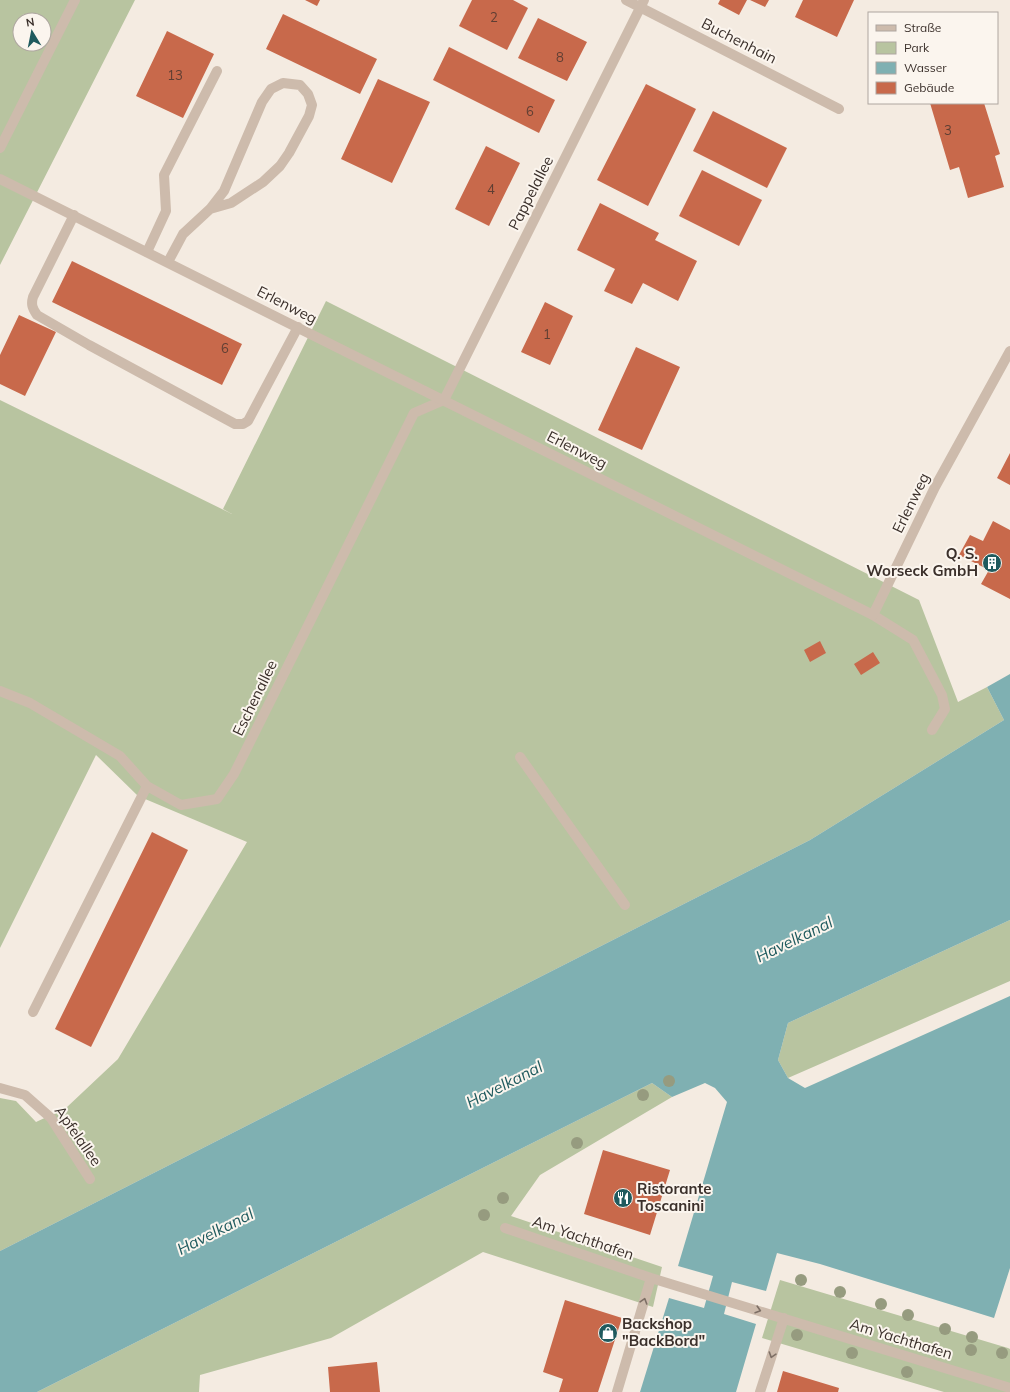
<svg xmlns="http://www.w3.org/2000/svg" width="1010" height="1392" font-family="Mulish,sans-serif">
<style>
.green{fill:#b8c4a0;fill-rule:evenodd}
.water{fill:#7fb0b2}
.building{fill:#c8694b}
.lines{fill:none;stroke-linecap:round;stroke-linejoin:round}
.lane{stroke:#cdbbac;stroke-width:10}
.street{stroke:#cdbbac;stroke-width:10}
.tree{fill:#969b7f}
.oneway{stroke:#7d6f65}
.labels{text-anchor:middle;stroke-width:4;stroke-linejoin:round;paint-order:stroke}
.number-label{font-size:13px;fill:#5e3e33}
.street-label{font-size:15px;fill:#3b302b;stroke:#fbf5ee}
.poi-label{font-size:15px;font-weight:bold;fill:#3b302b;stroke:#fbf5ee;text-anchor:start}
.water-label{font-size:16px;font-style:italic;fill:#1f5a5e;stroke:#fbf5ee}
</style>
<rect width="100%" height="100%" fill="#f4ebe1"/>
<path class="green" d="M0 0H135L0 265ZM20 20H44V44H20Z
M326 301 919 600 958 702 987 687 1004 720 810 840 0 1251V1098L16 1101 36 1122 66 1108 118 1059 247 842 138 796 96 755 0 948V400L232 514 223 509Z
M1010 920V981L788 1078 778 1060 788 1023Z
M652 1083 672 1097 540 1175 511 1216 662 1267 653 1307 483 1252 331 1338 200 1375 199 1392H37Z
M780 1280 1008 1348 1010 1349V1392H944L762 1338Z"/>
<path class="water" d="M1010 674V920L788 1023 778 1060 788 1078 805 1088 1010 996V1268L994 1318 820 1264 777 1253 766 1291 732 1282 724 1314 756 1324 736 1392H640L669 1298 704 1308 713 1276 678 1266 727 1102 715 1088 705 1083 672 1097 652 1083 37 1392H0V1251L810 840 1004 720 987 687Z"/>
<path class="building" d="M305 0H320L317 6Z
M472 0H513L528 8 507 50 459 26Z
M720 0H747L739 15 718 4Z
M750 0H769L765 7Z
M803 0H854L837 37 795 17Z
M283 14 377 59 360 94 266 49Z
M538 18 587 42 567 81 518 58Z
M167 31 214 54 183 118 136 96Z
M449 47 555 100 539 133 433 80Z
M378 79 430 102 392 183 341 159Z
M646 84 696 109 648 206 597 180Z
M930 103H984L1000 154 995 156 1004 187 968 198 959 167 950 170Z
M713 111 787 148 767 188 693 151Z
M486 146 520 163 489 226 455 209Z
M702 170 762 200 739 246 679 216Z
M600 203 659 233 655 240 697 261 678 301 643 283 632 304 604 291 615 269 577 250Z
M72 261 242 344 222 385 52 302Z
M545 302 573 316 550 365 521 352Z
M19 315 56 332 25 396 0 384V355Z
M636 347 680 367 642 450 598 430Z
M1010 453V485L997 478Z
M993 521 1010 530V599L981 584 989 570 959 555 970 535 983 541Z
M820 641 826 653 810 662 804 650Z
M873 652 880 663 861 675 854 664Z
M152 832 188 850 91 1047 55 1029Z
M603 1150 670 1170 650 1235 584 1214Z
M565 1300 622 1318 598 1392H559L563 1379 543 1372Z
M377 1362 380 1392H330L328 1367Z
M783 1371 839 1388 838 1392H777Z"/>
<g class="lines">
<path class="lane" d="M74 215 33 297C31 304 32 308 37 315L89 345 235 424H243L248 421 298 327
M147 252 166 211 164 175 217 71
M168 262 183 234 210 209 224 191 262 102 271 89 283 83 300 85 308 94 312 105 309 116 289 153 280 166 263 182 231 203 210 209
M873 615 913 640 942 695 945 709 932 730
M0 691 30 703 120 756 147 786 181 805 217 799 234 774 414 413 444 400
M520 757 625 905
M33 1012 147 786"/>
<path class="street" d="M626 0 839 109
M0 148 75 0
M0 179 873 615 935 487 1010 351
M444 400 644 0
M0 1088 25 1095 51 1118 90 1179
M505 1228 651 1278 1010 1388
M617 1392 651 1278
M760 1392 784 1318"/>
</g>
<g class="tree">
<circle cx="669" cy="1081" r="6"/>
<circle cx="643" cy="1095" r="6"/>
<circle cx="577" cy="1143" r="6"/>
<circle cx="503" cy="1198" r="6"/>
<circle cx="484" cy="1215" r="6"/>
<circle cx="801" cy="1280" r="6"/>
<circle cx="840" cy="1292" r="6"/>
<circle cx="881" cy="1304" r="6"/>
<circle cx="908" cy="1315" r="6"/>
<circle cx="945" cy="1329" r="6"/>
<circle cx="797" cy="1335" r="6"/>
<circle cx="972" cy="1337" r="6"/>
<circle cx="971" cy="1350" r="6"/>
<circle cx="852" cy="1353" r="6"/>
<circle cx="1002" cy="1353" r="6"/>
<circle cx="907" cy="1372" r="6"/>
</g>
<defs><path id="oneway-chevron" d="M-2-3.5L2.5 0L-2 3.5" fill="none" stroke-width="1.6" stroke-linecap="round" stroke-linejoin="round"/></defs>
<g class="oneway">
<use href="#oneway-chevron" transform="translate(644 1301) rotate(-73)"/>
<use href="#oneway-chevron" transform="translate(758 1310) rotate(17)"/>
<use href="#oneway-chevron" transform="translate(772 1355) rotate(108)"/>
</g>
<defs>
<symbol id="building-disc" viewBox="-11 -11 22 22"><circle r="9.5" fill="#1f5a5e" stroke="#fbf5ee"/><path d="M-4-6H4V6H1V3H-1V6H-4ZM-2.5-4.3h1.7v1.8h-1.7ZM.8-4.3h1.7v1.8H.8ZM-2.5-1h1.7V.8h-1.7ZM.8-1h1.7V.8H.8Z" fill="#fff"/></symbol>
<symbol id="restaurant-disc" viewBox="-11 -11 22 22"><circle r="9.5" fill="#1f5a5e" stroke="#fbf5ee"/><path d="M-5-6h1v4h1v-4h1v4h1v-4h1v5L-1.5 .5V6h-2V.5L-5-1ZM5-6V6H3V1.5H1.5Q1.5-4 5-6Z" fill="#fff"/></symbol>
<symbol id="shop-disc" viewBox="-11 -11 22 22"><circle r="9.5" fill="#1f5a5e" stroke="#fbf5ee"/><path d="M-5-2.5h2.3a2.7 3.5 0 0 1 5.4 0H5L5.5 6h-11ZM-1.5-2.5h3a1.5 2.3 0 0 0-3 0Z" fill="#fff"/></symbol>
</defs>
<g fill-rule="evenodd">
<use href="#building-disc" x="981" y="552" width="22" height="22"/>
<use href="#restaurant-disc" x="612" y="1187" width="22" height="22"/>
<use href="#shop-disc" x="597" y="1322" width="22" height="22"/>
</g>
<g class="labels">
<g class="number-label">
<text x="494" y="22">2</text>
<text x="560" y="62">8</text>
<text x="175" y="80">13</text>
<text x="530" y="116">6</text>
<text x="948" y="135">3</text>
<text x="491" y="194">4</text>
<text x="547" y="339">1</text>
<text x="225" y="353">6</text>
</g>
<g class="street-label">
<text transform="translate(739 41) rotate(27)" y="5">Buchenhain</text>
<text transform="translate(531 193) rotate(-63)" y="5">Pappelallee</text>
<text transform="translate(287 305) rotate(27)" y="5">Erlenweg</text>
<text transform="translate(577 450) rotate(27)" y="5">Erlenweg</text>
<text transform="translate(911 503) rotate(-64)" y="5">Erlenweg</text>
<text transform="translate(255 698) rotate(-64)" y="5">Eschenallee</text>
<text transform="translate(78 1136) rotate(55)" y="5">Apfelallee</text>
<text transform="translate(583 1238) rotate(19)" y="5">Am Yachthafen</text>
<text transform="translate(901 1339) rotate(17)" y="5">Am Yachthafen</text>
</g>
<g class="poi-label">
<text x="978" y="559" text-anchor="end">Q. S.<tspan x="978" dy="17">Worseck GmbH</tspan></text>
<text x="637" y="1194">Ristorante<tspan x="637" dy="17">Toscanini</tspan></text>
<text x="622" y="1329">Backshop<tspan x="622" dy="17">"BackBord"</tspan></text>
</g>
<g class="water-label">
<text transform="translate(794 939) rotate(-26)" y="6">Havelkanal</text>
<text transform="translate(504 1084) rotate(-27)" y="6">Havelkanal</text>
<text transform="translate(215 1231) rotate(-27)" y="6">Havelkanal</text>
</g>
</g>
<rect x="868" y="12" width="130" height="92" fill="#fbf5ee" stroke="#aea6a0"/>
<rect x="876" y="25" width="20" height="6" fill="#cdbbac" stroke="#aea6a0"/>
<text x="904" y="32" font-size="12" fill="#3b302b">Straße</text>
<rect x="876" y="42" width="20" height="12" fill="#b8c4a0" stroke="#aea6a0"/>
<text x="904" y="52" font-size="12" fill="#3b302b">Park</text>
<rect x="876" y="62" width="20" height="12" fill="#7fb0b2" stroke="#aea6a0"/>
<text x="904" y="72" font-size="12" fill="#3b302b">Wasser</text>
<rect x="876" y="82" width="20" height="12" fill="#c8694b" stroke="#aea6a0"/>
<text x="904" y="92" font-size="12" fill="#3b302b">Gebäude</text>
<g transform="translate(32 32) rotate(350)"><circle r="19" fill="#fbf5ee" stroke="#aea6a0"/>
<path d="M0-3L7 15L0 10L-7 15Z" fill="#1f5a5e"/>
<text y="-6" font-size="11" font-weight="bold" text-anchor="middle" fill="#3b302b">N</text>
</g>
</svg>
